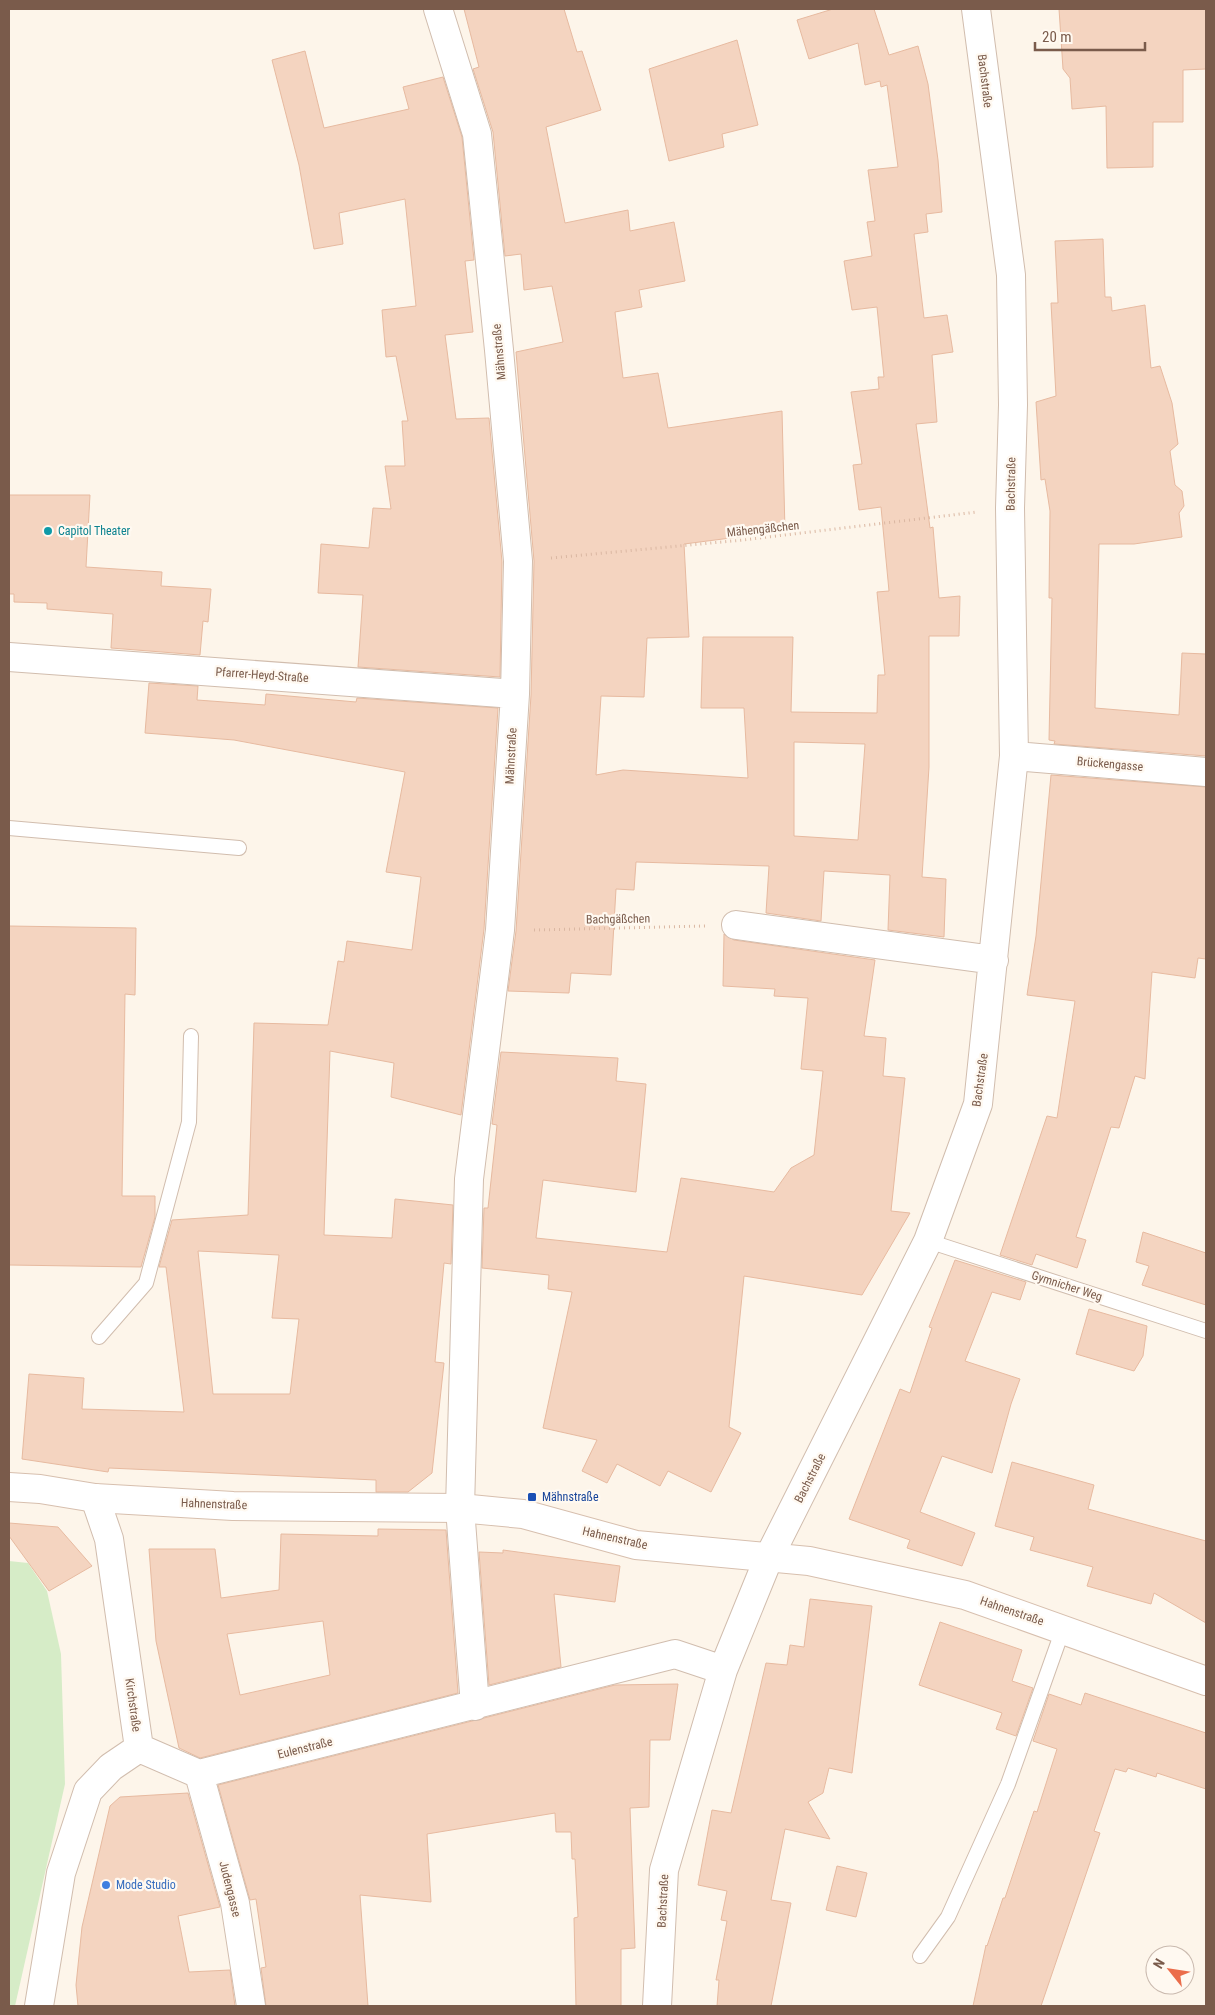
<svg xmlns="http://www.w3.org/2000/svg" width="1215" height="2015" font-family="'Roboto Condensed',sans-serif">
<style>
.green{fill:#d6ecc7}
.building{fill:#f4d4c0;stroke:#e7baa0;fill-rule:evenodd}
.lines{fill:none;stroke-linecap:round;stroke-linejoin:round}
.service-casing{stroke:#d1bdae;stroke-width:16}
.minor-casing{stroke:#d1bdae;stroke-width:30}
.secondary-casing{stroke:#d7bfae;stroke-width:30}
.path{stroke:#dab7a2;stroke-width:3;stroke-dasharray:1 4;stroke-linecap:butt}
.service{stroke:#fff;stroke-width:14}
.minor{stroke:#fff;stroke-width:28}
.secondary{stroke:#fff;stroke-width:28}
.culture-dot{fill:#0f9aa8;stroke:#fff9f1;stroke-width:2}
.transit-dot{fill:#1a4fb4;stroke:#fff9f1;stroke-width:2}
.shop-dot{fill:#3f7fe0;stroke:#fff9f1;stroke-width:2}
.labels{text-anchor:middle;stroke-width:4.5;stroke-linejoin:round;paint-order:stroke}
.street-label{font-size:12px;fill:#7a5b4b;stroke:#fff9f1}
.culture-label{font-size:12px;fill:#0d838f;stroke:#fff9f1;text-anchor:start}
.transit-label{font-size:12px;fill:#164399;stroke:#fff9f1;text-anchor:start}
.shop-label{font-size:12px;fill:#366cbe;stroke:#fff9f1;text-anchor:start}
</style>
<rect width="100%" height="100%" fill="#fdf5ea"/>
<path class="green" d="M9 1561 28 1563 47 1591 61 1654 65 1784 15 2006H9Z"/>
<path class="building" d="M464 9H564L577 52 582 51 601 110 546 127 565 223 628 210 630 231 674 222 685 281 639 290 642 307 615 312 623 378 658 373 668 428 782 411 785 531 684 544 689 637 647 638 644 697 601 696 596 775 623 770 748 778 744 708H701L703 637H793L791 712 877 713 878 675H885L877 592 889 591 881 507 859 510 853 465 862 464 851 392 879 389 878 377H884L877 307 852 310 844 261 872 256 867 222 875 221 868 170 898 167 887 85 881 87 880 81 865 85 858 43 809 59 797 20 833 9H874L889 55 918 46 928 84 938 160 942 212 926 214 928 232 914 234 924 318 947 315 953 352 932 355 937 422 916 424 930 528 933 527 939 598 960 596 959 636H929V767L922 877 946 879 944 937 888 930 890 875 824 871 821 921 766 913 769 866 636 862 634 890 616 889 611 975 571 973 569 993 508 991 516 931 531 695 534 561 516 352 563 342 552 286 524 290 521 254 505 256 493 132 473 69 479 67ZM794 742 865 744 858 840 794 836Z
M1059 9H1206V69L1183 70V122H1153V167L1107 168 1106 106 1072 109 1070 78 1063 69Z
M737 40 758 125 722 134 724 147 669 161 649 69Z
M305 51 324 128 409 109 403 87 443 77 462 137 474 260 465 261 473 332 445 335 456 419 489 418 502 562 500 677 358 667 363 595 318 593 321 544 369 548 373 508 391 509 385 466H405L402 421H408L396 356 386 357 382 310 416 306 405 199 339 213 343 244 314 249 299 165 272 60Z
M1103 239 1105 297H1111L1112 311 1145 305 1151 368 1160 366 1172 403 1178 444 1170 451 1175 485 1182 491 1184 506 1179 513 1182 537 1134 544H1099L1095 708 1179 715 1182 653 1206 654V756L1054 744 1055 741 1049 740 1052 598H1049L1050 511 1045 479 1041 480 1036 402 1056 396 1051 303H1058L1055 241Z
M9 495H90L86 567 162 572 161 586 211 589 208 622 203 621 200 655 111 648 113 614 47 609V603L14 602V594H9Z
M149 683 198 686 197 700 265 705 266 694 356 702 357 698 498 708 484 929 461 1115 391 1097 394 1063 330 1051 324 1235 392 1238 395 1199 453 1205 451 1264 444 1263 435 1362 444 1363 432 1473 408 1492H376V1480L109 1468 108 1472 22 1459 29 1374 84 1378 82 1409 184 1412 166 1267H159L172 1220 248 1215 254 1023 328 1025 338 961 344 962 347 941 412 950 421 877 386 872 405 772 234 740 145 733ZM198 1251 279 1255 272 1318 299 1319 290 1394H213Z
M1051 775 1206 787V959L1198 958 1195 978 1152 972 1145 1079 1135 1076 1119 1128 1111 1127 1076 1237 1086 1240 1077 1268 1036 1254 1032 1265 1000 1255 1047 1116 1057 1118 1075 1001 1027 995 1036 936Z
M9 926 136 928 135 995 125 994 122 1196H155V1217L141 1267 9 1265Z
M724 934 734 940 875 960 864 1036 886 1038 883 1076 905 1078 891 1211 910 1213 862 1295 744 1276 729 1427 741 1433 711 1492 668 1471 660 1486 617 1464 607 1483 582 1471 597 1440 543 1428 572 1292 548 1289 549 1275 482 1268 484 1208H488L496 1135 497 1125 492 1124 501 1052 618 1058 616 1081 646 1084 636 1192 543 1180 536 1238 667 1252 681 1178 774 1192 791 1168 814 1155 823 1071 801 1069 808 998 774 996 775 989 723 986Z
M1143 1232 1206 1253V1305L1142 1285 1149 1266 1136 1262Z
M955 1260 1026 1282 1020 1300 992 1292 965 1361 1020 1379 1011 1404 992 1473 942 1456 920 1512 975 1533 962 1566 907 1548 910 1540 849 1519 900 1389 910 1393 932 1328 929 1327Z
M1089 1309 1147 1326 1143 1356 1134 1371 1076 1354Z
M1012 1462 1094 1485 1088 1509 1206 1541V1623L1154 1593 1151 1604 1087 1586 1093 1567 1030 1550 1034 1537 995 1526Z
M9 1523 58 1527 92 1566 49 1591 9 1536Z
M378 1529 446 1530 458 1693 200 1758 179 1748 156 1641 149 1549H215L221 1598 279 1590 281 1534 378 1536ZM323 1621 330 1675 240 1695 227 1634Z
M503 1550 620 1566 615 1602 554 1594 561 1667 489 1685 479 1552 503 1553Z
M810 1599 872 1606 852 1773 829 1768 823 1793 808 1802 830 1839 785 1829 771 1900 791 1903 771 2006H717L719 1980H716L727 1921 721 1920 727 1891 698 1885 712 1810 731 1813 766 1663 787 1665 790 1645 804 1647Z
M940 1622 1022 1650 1012 1681 1033 1688 1016 1736 996 1729 1002 1713 919 1685Z
M678 1684 670 1740H650L649 1807 630 1808 635 1948 621 1949V2006H576L574 1918 578 1917 575 1859H572L571 1832H556L555 1813 427 1834 431 1902 360 1895 368 2006H266L261 1968 266 1967 256 1899 250 1900 218 1785 615 1685Z
M1085 1693 1206 1733V1789L1157 1773 1156 1777 1128 1768 1126 1772 1115 1769 1094 1831 1100 1833 1041 2006H973L986 1945 987 1946 1003 1898H1005L1034 1811 1037 1812 1057 1749 1033 1741 1049 1694 1081 1705Z
M188 1793 220 1907 178 1916 189 1972 230 1970 235 2006H78L76 1985 82 1927 110 1806 120 1797Z
M837 1866 867 1873 856 1917 826 1910Z"/>
<g class="lines">
<defs>
<path id="service" d="M9 828 239 848
M928 1241 1206 1331
M99 1337 146 1283 189 1122 191 1036
M920 1956 948 1917 1008 1784 1063 1629"/>
<path id="minor" d="M438 9 477 134 499 350 518 561 515 694 500 930 469 1179 460 1508 475 1706
M9 657 515 694
M1014 756 1206 772
M736 925 994 960
M95 1498 109 1539 139 1748
M139 1748 199 1774 675 1654 723 1670
M199 1774 235 1903 251 2006
M39 2006 61 1873 88 1791 111 1767 139 1748
M657 2006 664 1870 723 1670 769 1557 928 1241 978 1104 1014 756 1010 508 1013 405 1011 275 976 9"/>
<path id="secondary" d="M9 1487 40 1489 95 1498 233 1506 460 1508 523 1514 636 1545 809 1561 965 1595 1206 1681"/>
</defs>
<use href="#service" class="service-casing"/>
<use href="#minor" class="minor-casing"/>
<use href="#secondary" class="secondary-casing"/>
<path class="path" d="M551 558 743 540 977 512
M534 930 705 926"/>
<use href="#service" class="service"/>
<use href="#minor" class="minor"/>
<use href="#secondary" class="secondary"/>
</g>
<circle class="culture-dot" cx="48" cy="531" r="5"/>
<rect class="transit-dot" x="527" y="1492" width="10" height="10" rx="2.5"/>
<circle class="shop-dot" cx="106" cy="1885" r="5"/>
<g class="labels">
<g class="street-label">
<text transform="translate(985 81) rotate(83)" y="4">Bachstraße</text>
<text transform="translate(499 352) rotate(-95)" y="4">Mähnstraße</text>
<text transform="translate(1011 484) rotate(-89)" y="4">Bachstraße</text>
<text transform="translate(763 529) rotate(-6)" y="4">Mähengäßchen</text>
<text transform="translate(262 675) rotate(4)" y="4">Pfarrer-Heyd-Straße</text>
<text transform="translate(511 756) rotate(-87)" y="4">Mähnstraße</text>
<text transform="translate(1110 764) rotate(5)" y="4">Brückengasse</text>
<text transform="translate(618 919) rotate(-1)" y="4">Bachgäßchen</text>
<text transform="translate(980 1080) rotate(-82)" y="4">Bachstraße</text>
<text transform="translate(1067 1286) rotate(18)" y="4">Gymnicher Weg</text>
<text transform="translate(810 1478) rotate(-63)" y="4">Bachstraße</text>
<text transform="translate(214 1504) rotate(2)" y="4">Hahnenstraße</text>
<text transform="translate(615 1538) rotate(13)" y="4">Hahnenstraße</text>
<text transform="translate(1012 1611) rotate(19)" y="4">Hahnenstraße</text>
<text transform="translate(133 1705) rotate(82)" y="4">Kirchstraße</text>
<text transform="translate(305 1748) rotate(-14)" y="4">Eulenstraße</text>
<text transform="translate(230 1889) rotate(76)" y="4">Judengasse</text>
<text transform="translate(663 1901) rotate(-87)" y="4">Bachstraße</text>
</g>
<g class="culture-label">
<text x="58" y="535">Capitol Theater</text>
</g>
<g class="transit-label">
<text x="542" y="1501">Mähnstraße</text>
</g>
<g class="shop-label">
<text x="116" y="1889">Mode Studio</text>
</g>
</g>
<rect width="1215" height="2015" fill="none" stroke="#7a5b4b" stroke-width="20"/>
<g transform="translate(1170 1970) rotate(300)"><circle r="24" fill="#fff9f1" stroke="#cabaaf"/>
<path d="M0-4L9 19L0 12L-9 19Z" fill="#eb6d4b"/>
<text y="-8" font-size="14" font-weight="bold" text-anchor="middle" fill="#7a5b4b">N</text>
</g>
<path d="M1035 42v8h110v-8" fill="none" stroke="#7a5b4b" stroke-width="2.5"/>
<text x="1042" y="42" font-size="15" fill="#7a5b4b" stroke="#fff9f1" stroke-width="4" paint-order="stroke">20 m</text>
</svg>
